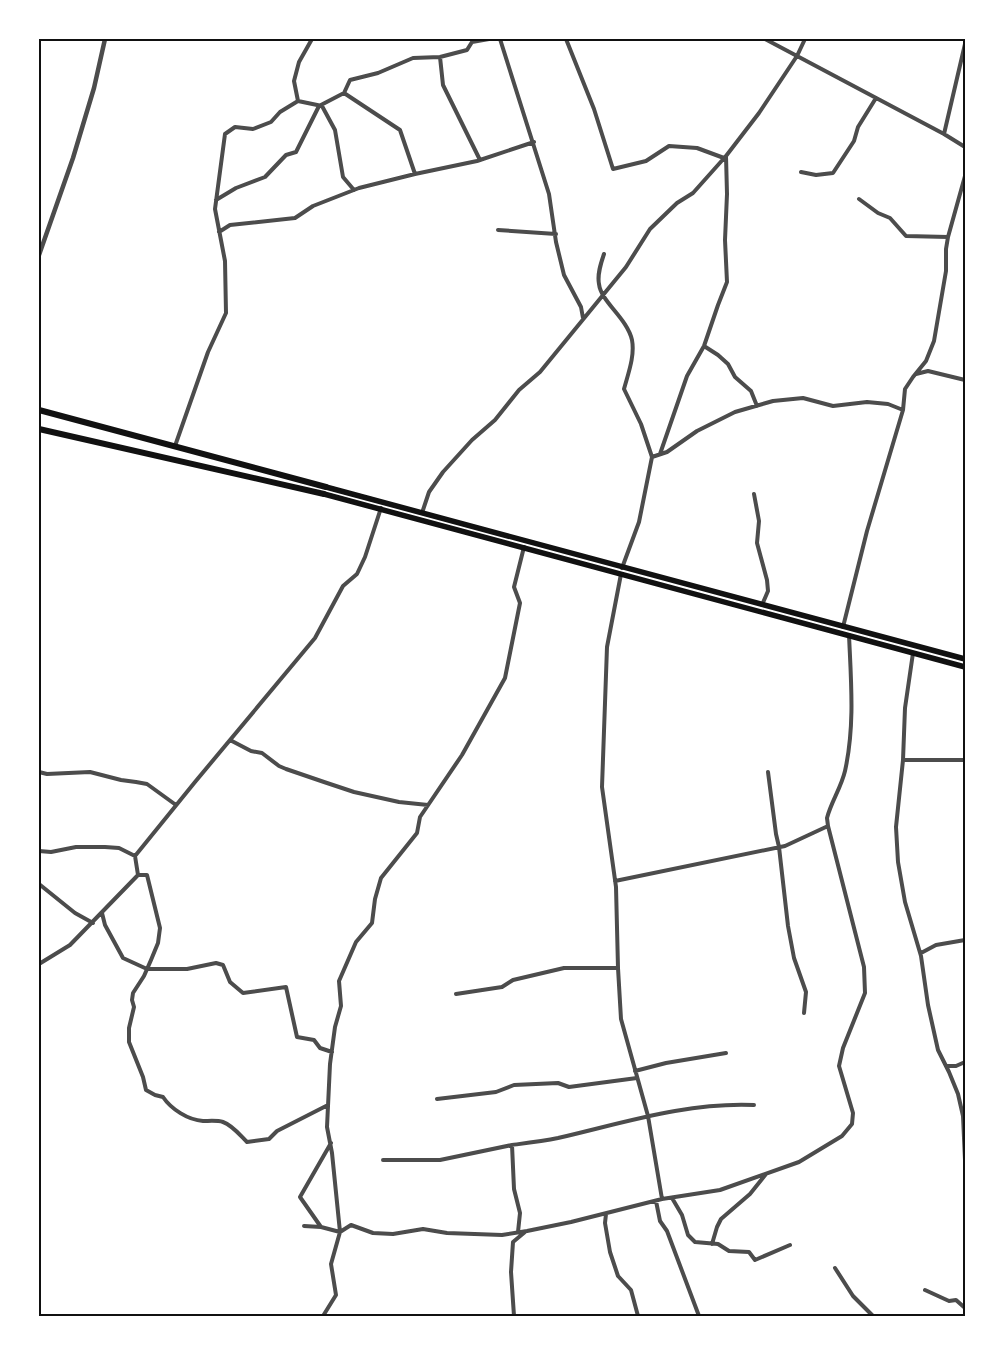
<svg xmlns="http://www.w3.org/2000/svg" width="1004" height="1355" font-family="Manrope,sans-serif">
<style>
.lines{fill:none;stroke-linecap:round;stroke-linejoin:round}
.minor{stroke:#4c4c4c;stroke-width:4}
.tertiary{stroke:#4c4c4c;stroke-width:4.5}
.trunk{stroke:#111;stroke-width:5.5}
.motorway{stroke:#111;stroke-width:6}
.neatline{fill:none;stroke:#111;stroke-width:2}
</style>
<rect width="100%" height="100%" fill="#fff"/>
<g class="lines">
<path class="minor" d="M312 39 299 62 294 81 298 101 322 106 335 130 343 177 354 190
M500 39 549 194 556 242 564 275 581 307 583 318
M566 39 594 109 613 169 646 161 669 146 697 148 724 158
M765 39 944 134 965 147
M440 57 443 85 480 160
M344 93 350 80 378 73 413 58 440 57 467 50 472 42 489 39
M944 134 965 44
M801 172 816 175 833 173 854 141 858 127 876 98
M859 199 878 213 890 218 906 236 948 237
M216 200 236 188 265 177 286 155 296 152 319 106 344 93 400 130 415 174
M498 230 556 234
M219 232 230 225 295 218 313 206 359 188 415 174 477 161 534 142
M604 254C601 263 597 274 599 284 601 302 627 318 632 340 635 356 628 374 624 389L641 424 652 457 639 522 622 568
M704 346 718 355 728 364 735 377 751 391 757 406
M916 374 928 371 965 380
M175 446 208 352 226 313 225 261 215 209 225 134 235 127 253 129 271 122 280 112 298 101
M660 454 687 376 704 346 718 305 727 282 725 240 727 194 726 156
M652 457 667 452 697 431 735 412 773 401 803 398 833 406 867 402 888 404 903 410
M754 494 759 521 757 543 767 580 768 591 762 605
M422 513 429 492 443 472 472 440 495 420 519 390 540 372 626 267 650 229 677 203 693 193 726 156 759 113 797 56 805 39
M621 574 607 647 602 787 616 887 618 968 621 1019 648 1116 662 1199
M843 627 867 531 903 410 905 389 913 377 926 361 934 341 946 271V249L948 237 965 176
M913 653 905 708 903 760 896 827 898 862 905 902 921 956 928 1005 938 1050 949 1072 958 1094 963 1116 965 1160
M230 740 251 751 262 753 279 766 286 769 324 782 354 792 399 802 428 805
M903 760H965
M39 772 47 774 90 772 121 780 136 782 147 784 176 805
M768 772 776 834 779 847 788 926 794 958 806 992 804 1013
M39 851 51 852 76 847H105L119 848 135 856
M138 875H147L160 928 158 943 151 960 144 976 133 993 132 1000 134 1007 129 1028V1042L143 1077 146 1090 155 1095 163 1097C171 1109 188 1120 203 1121 209 1121 217 1120 223 1122 232 1125 240 1135 247 1142L269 1139 277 1131 328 1105
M615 881 785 846 828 826
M39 884 75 913 93 923
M102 913 105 925 123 958 147 969H187L216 963 223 965 230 982 243 993 286 987 297 1037 314 1040 320 1048 332 1052
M921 953 936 945 965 940
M39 964 70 945 138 875 135 856 195 782 315 638 343 586 357 574 365 557 381 508
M456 994 502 987 513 980 564 968H618
M946 1066H956L965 1062
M635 1071 666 1063 726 1053
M437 1099 496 1092 514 1085 558 1083 569 1087 637 1078
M383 1160H440L512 1145
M672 1198 682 1215 688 1235 695 1242 718 1244 729 1251 749 1252 755 1260 790 1245
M656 1201 660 1221 667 1231 699 1316
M606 1214 605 1223 610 1252 618 1276 631 1290 638 1316
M304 1226 321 1227 340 1232 351 1225 373 1233 393 1234 423 1229 447 1233 502 1235 527 1231 571 1222 662 1199 720 1190 799 1162 842 1136 852 1124 853 1113 839 1066 843 1048 865 993 864 967 828 826 827 818C831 802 841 788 845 771 855 726 851 681 849 635
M321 1227 300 1197 331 1143
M518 1232 520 1213 514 1189 512 1145C527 1143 543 1141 558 1138 623 1123 687 1102 754 1105
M712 1244 717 1227 721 1219 750 1194 766 1174
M835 1268 853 1296 873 1316
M925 1290 949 1301 956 1300 965 1308
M323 1316 336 1295 331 1264 340 1232 332 1153 327 1127 330 1064 335 1027 341 1006 339 981 356 942 372 923 375 899 381 878 417 833 420 817 462 755 505 678 520 603 514 587 524 547
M514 1316 511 1272 513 1242 525 1232"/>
<path class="tertiary" d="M39 255 73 158 94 88 105 39"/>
<path class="trunk" d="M326 487 965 659
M324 494 965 667"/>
<path class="motorway" d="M39 410 326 487
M39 429 324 494"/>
</g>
<rect width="1004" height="1355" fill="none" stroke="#ffffff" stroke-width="80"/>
<rect x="40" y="40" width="924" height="1275" class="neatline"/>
</svg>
